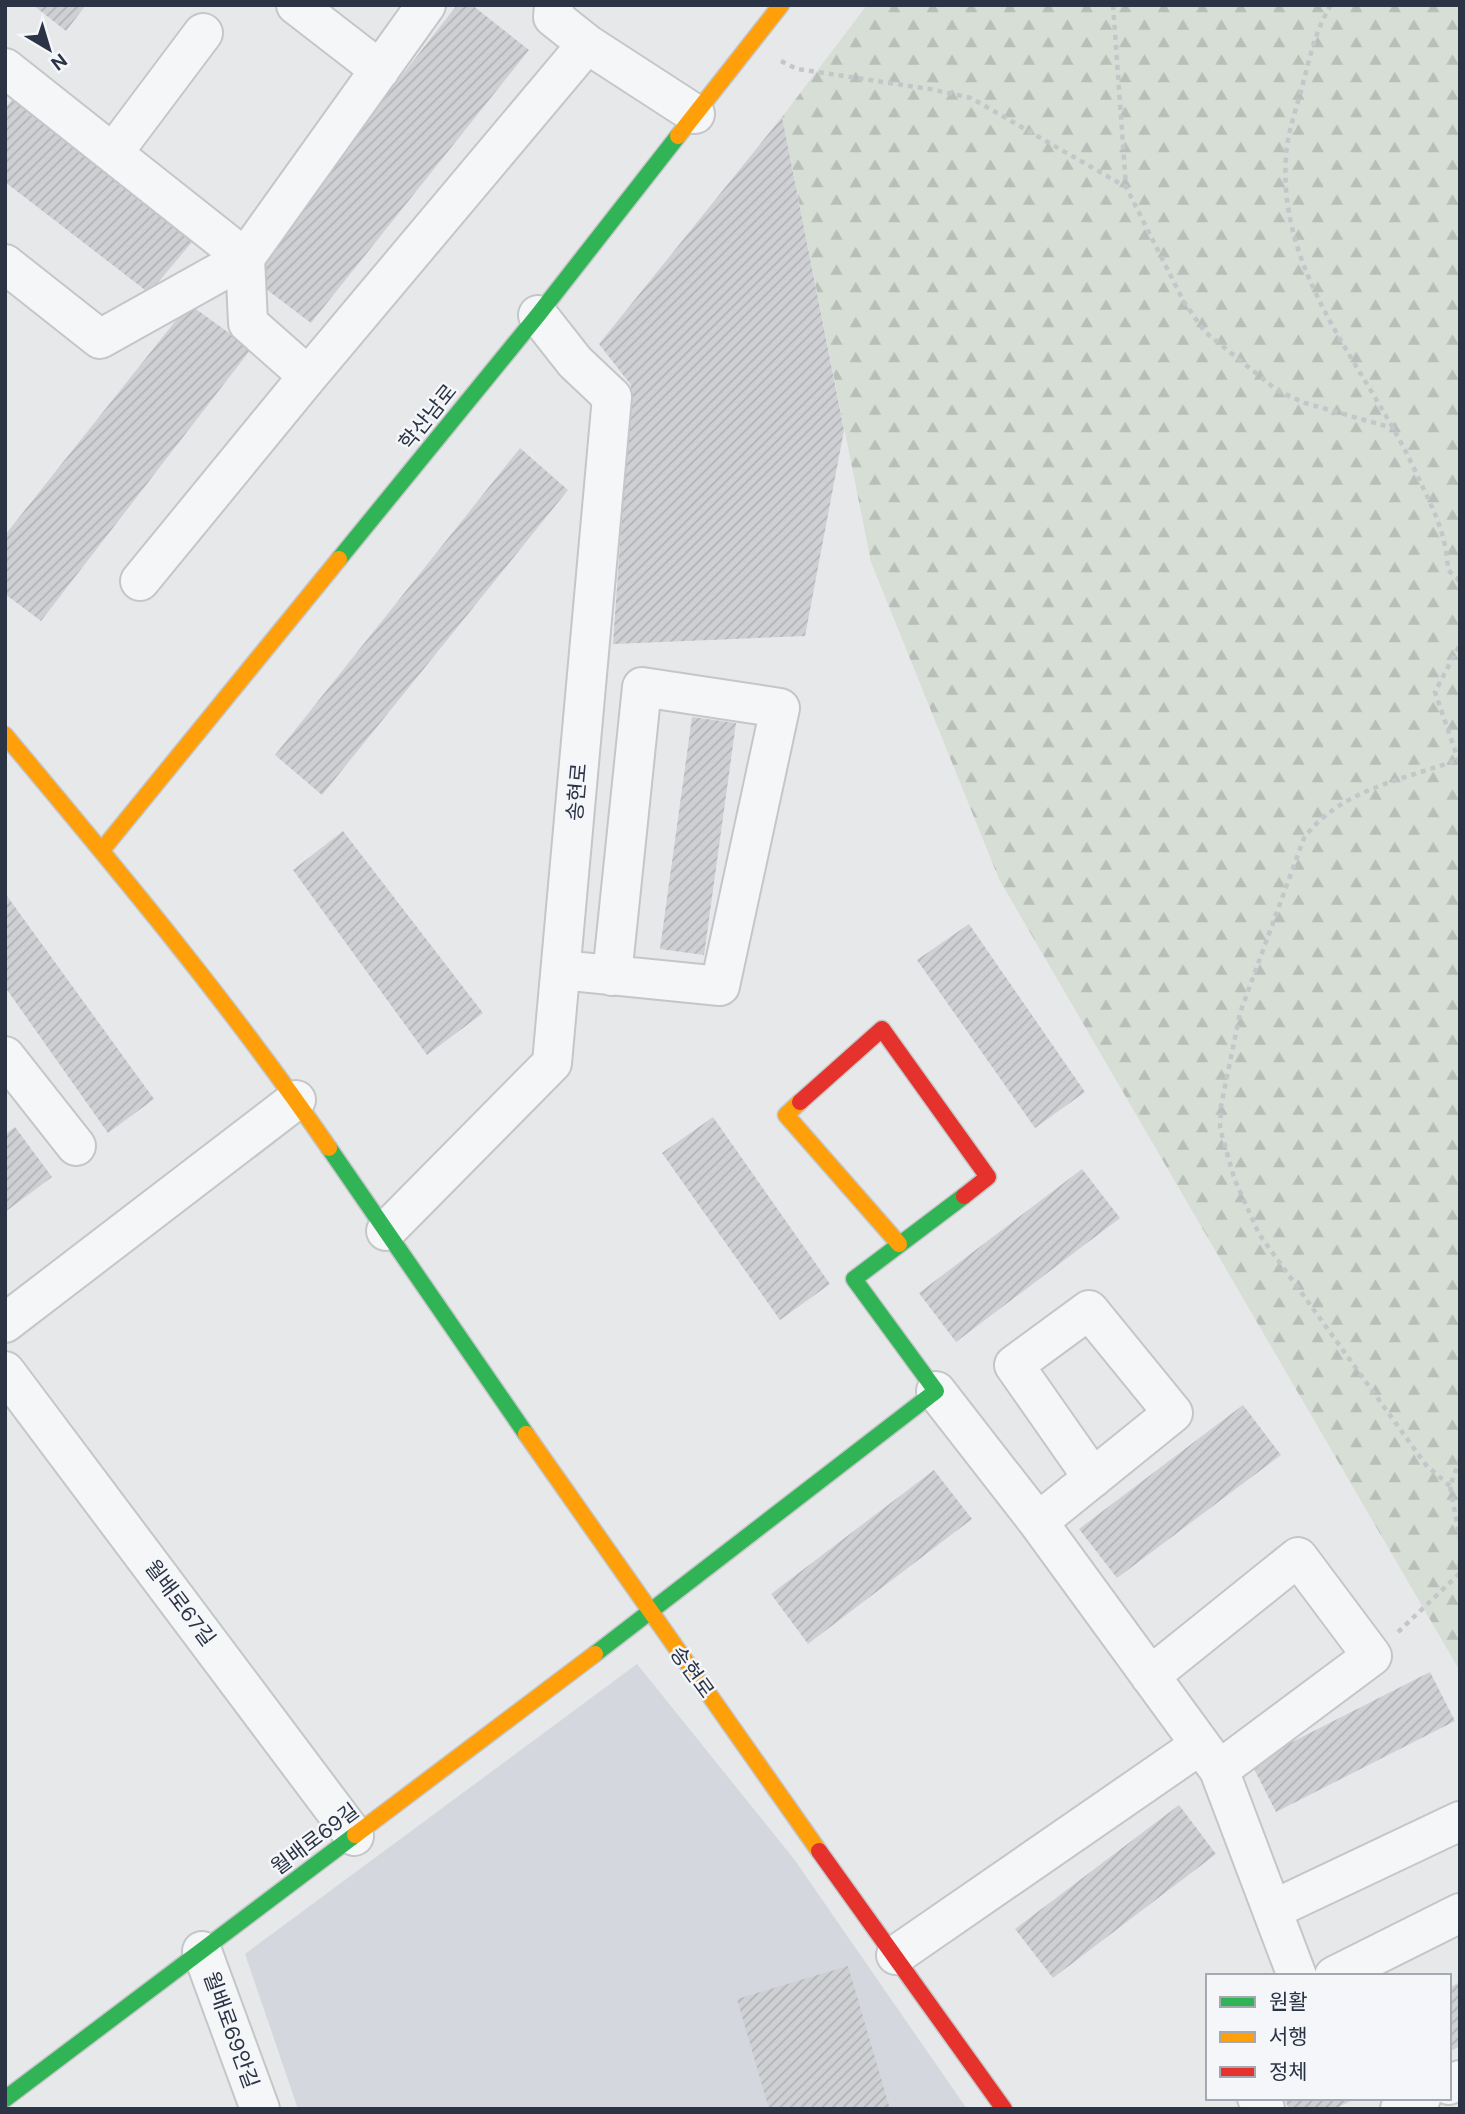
<svg xmlns="http://www.w3.org/2000/svg" width="1465" height="2114" font-family="'DM Sans','Noto Sans KR',sans-serif">
<style>
.built{fill:#d4d7dd}
.forest{fill:url(#forest-firs)}
.building{fill:url(#building-hatch)}
.lines{fill:none;stroke-linecap:round;stroke-linejoin:round}
.street-casing{stroke:#c4c6c8;stroke-width:42}
.fast-casing{stroke:#c4c6c8;stroke-width:19}
.slow-casing{stroke:#c4c6c8;stroke-width:19}
.jam-casing{stroke:#c4c6c8;stroke-width:19}
.path{stroke:#c5c6ca;stroke-width:4.5;stroke-dasharray:5 5;stroke-linecap:butt}
.street{stroke:#f5f6f7;stroke-width:38}
.fast{stroke:#30b455;stroke-width:16}
.slow{stroke:#ff9f0a;stroke-width:16}
.jam{stroke:#e5322d;stroke-width:16}
.labels{text-anchor:middle;stroke-width:5;stroke-linejoin:round;paint-order:stroke}
.street-label{font-size:21px;fill:#2b3445;stroke:#f4f6f9}
</style>
<defs>
<pattern id="forest-firs" width="22" height="20" patternUnits="userSpaceOnUse" patternTransform="scale(1.75)"><rect width="22" height="20" fill="#d6ded6"/><path d="M5 1l3.5 6h-7zM16 11l3.5 6h-7z" fill="#b8bfb9"/></pattern>
<pattern id="building-hatch" width="6" height="6" patternUnits="userSpaceOnUse" patternTransform="scale(1.75)"><rect width="6" height="6" fill="#ced0d3"/><path d="M-1 1l2-2M0 6l6-6M5 7l2-2" fill="none" stroke="#b1b3b6"/></pattern>
</defs>
<rect width="100%" height="100%" fill="#e6e8ea"/>
<path class="built" d="M637 1664 794 1859 967 2109H298L245 1954Z"/>
<path class="forest" d="M867 5H1460V1671L999 879 871 562 782 117Z"/>
<path class="building" d="M33 5H86L66 31Z
M457 5H472L529 50 311 323 246 274Z
M12 100 193 241 149 293 5 182V108Z
M782 117 844 430 805 636 613 644 631 385 599 344Z
M189 304 251 349 41 621 5 594V535Z
M520 448 568 490 322 795 275 755Z
M692 717 736 723 704 955 660 949Z
M343 831 483 1013 427 1055 293 870Z
M7 896 154 1099 108 1133 5 987Z
M969 924 1085 1092 1035 1128 917 960Z
M713 1117 830 1284 780 1320 662 1153Z
M15 1127 52 1177 5 1212V1134Z
M1082 1169 1120 1218 956 1342 919 1293Z
M1243 1405 1281 1455 1117 1578 1079 1529Z
M934 1470 972 1519 808 1644 771 1594Z
M1430 1672 1455 1721 1276 1812 1251 1763Z
M1179 1805 1216 1854 1053 1978 1015 1929Z
M848 1966 890 2109H769L737 1999Z
M1460 1982V2046L1449 2052V1988Z
M1284 2098H1356L1335 2109H1289Z"/>
<g class="lines">
<defs>
<path id="street" d="M296 5 380 70
M554 5 553 17 587 44 695 114
M5 68 245 258 248 323 308 376 587 44
M113 153 203 33
M5 264 100 339 245 258 426 5
M140 581 308 376
M561 970 720 986 780 708 642 687 612 976
M5 1056 76 1146
M386 1231 552 1063 612 397 575 362 538 315
M5 1323 296 1100
M5 1371 354 1836
M936 1391 1038 1522 1173 1413 1089 1310 1014 1365 1093 1478
M1038 1522 1219 1770 1372 1656 1298 1557 1150 1676
M1219 1770 1297 1976
M1272 1910 1460 1821
M202 1951 260 2109
M896 1955 1200 1745
M1334 1976 1460 1913
M1449 2085 1460 2080
M1257 2098 1265 2109
M1400 2109 1421 2098"/>
<path id="fast" d="M339 559 538 315 678 136
M329 1148 526 1434
M595 1654 936 1391 854 1279 964 1196
M5 2099 355 1835"/>
<path id="slow" d="M678 136 781 5
M5 735C117 869 230 1004 329 1148
M102 850 339 559
M800 1102 786 1115 899 1244
M526 1434 819 1851
M355 1835 595 1654"/>
<path id="jam" d="M800 1102 882 1029 988 1177 964 1196
M819 1851 1004 2109"/>
</defs>
<use href="#street" class="street-casing"/>
<use href="#fast" class="fast-casing"/>
<use href="#slow" class="slow-casing"/>
<use href="#jam" class="jam-casing"/>
<path class="path" d="M1113 5 1126 187 1184 302 1205 332 1278 391 1305 403 1396 429
M1331 5C1314 32 1308 65 1300 95 1294 115 1287 136 1286 157 1277 278 1371 372 1417 475 1433 509 1446 532 1448 570L1460 581
M781 61 797 69 930 89 971 98 1126 187
M1459 762 1435 692 1460 644
M1460 1459 1450 1486 1460 1539
M1450 1486 1426 1465 1259 1234 1234 1178 1220 1128 1221 1106 1240 1013 1304 838C1340 789 1406 779 1460 759
M1398 1632 1458 1575 1460 1561"/>
<use href="#street" class="street"/>
<use href="#fast" class="fast"/>
<use href="#slow" class="slow"/>
<use href="#jam" class="jam"/>
</g>
<g class="labels">
<g class="street-label">
<text transform="translate(428 417) rotate(-51)" y="7">학산남로</text>
<text transform="translate(577 792) rotate(-85)" y="7">송현로</text>
<text transform="translate(180 1603) rotate(53)" y="7">월배로67길</text>
<text transform="translate(692 1672) rotate(54)" y="7">송현로</text>
<text transform="translate(315 1839) rotate(-37)" y="7">월배로69길</text>
<text transform="translate(231 2030) rotate(70)" y="7">월배로69안길</text>
</g>
</g>
<rect width="1465" height="2114" fill="none" stroke="#2b3445" stroke-width="14"/>
<rect x="1206" y="1974" width="245" height="126" fill="#f4f6f9" stroke="#a4a8b1" stroke-width="2"/>
<rect x="1220" y="1997" width="35" height="10" fill="#30b455" stroke="#a4a8b1" stroke-width="2"/>
<text x="1269" y="2009" font-size="21" fill="#2b3445">원활</text>
<rect x="1220" y="2032" width="35" height="10" fill="#ff9f0a" stroke="#a4a8b1" stroke-width="2"/>
<text x="1269" y="2044" font-size="21" fill="#2b3445">서행</text>
<rect x="1220" y="2067" width="35" height="10" fill="#e5322d" stroke="#a4a8b1" stroke-width="2"/>
<text x="1269" y="2079" font-size="21" fill="#2b3445">정체</text>
<g transform="translate(49 49) rotate(142)" stroke="#f4f6f9" stroke-width="5" paint-order="stroke">
<path d="M0-5L12 26L0 18L-12 26Z" fill="#2b3445"/>
<text y="-10" font-size="19" font-weight="bold" text-anchor="middle" fill="#2b3445">N</text>
</g>
</svg>
